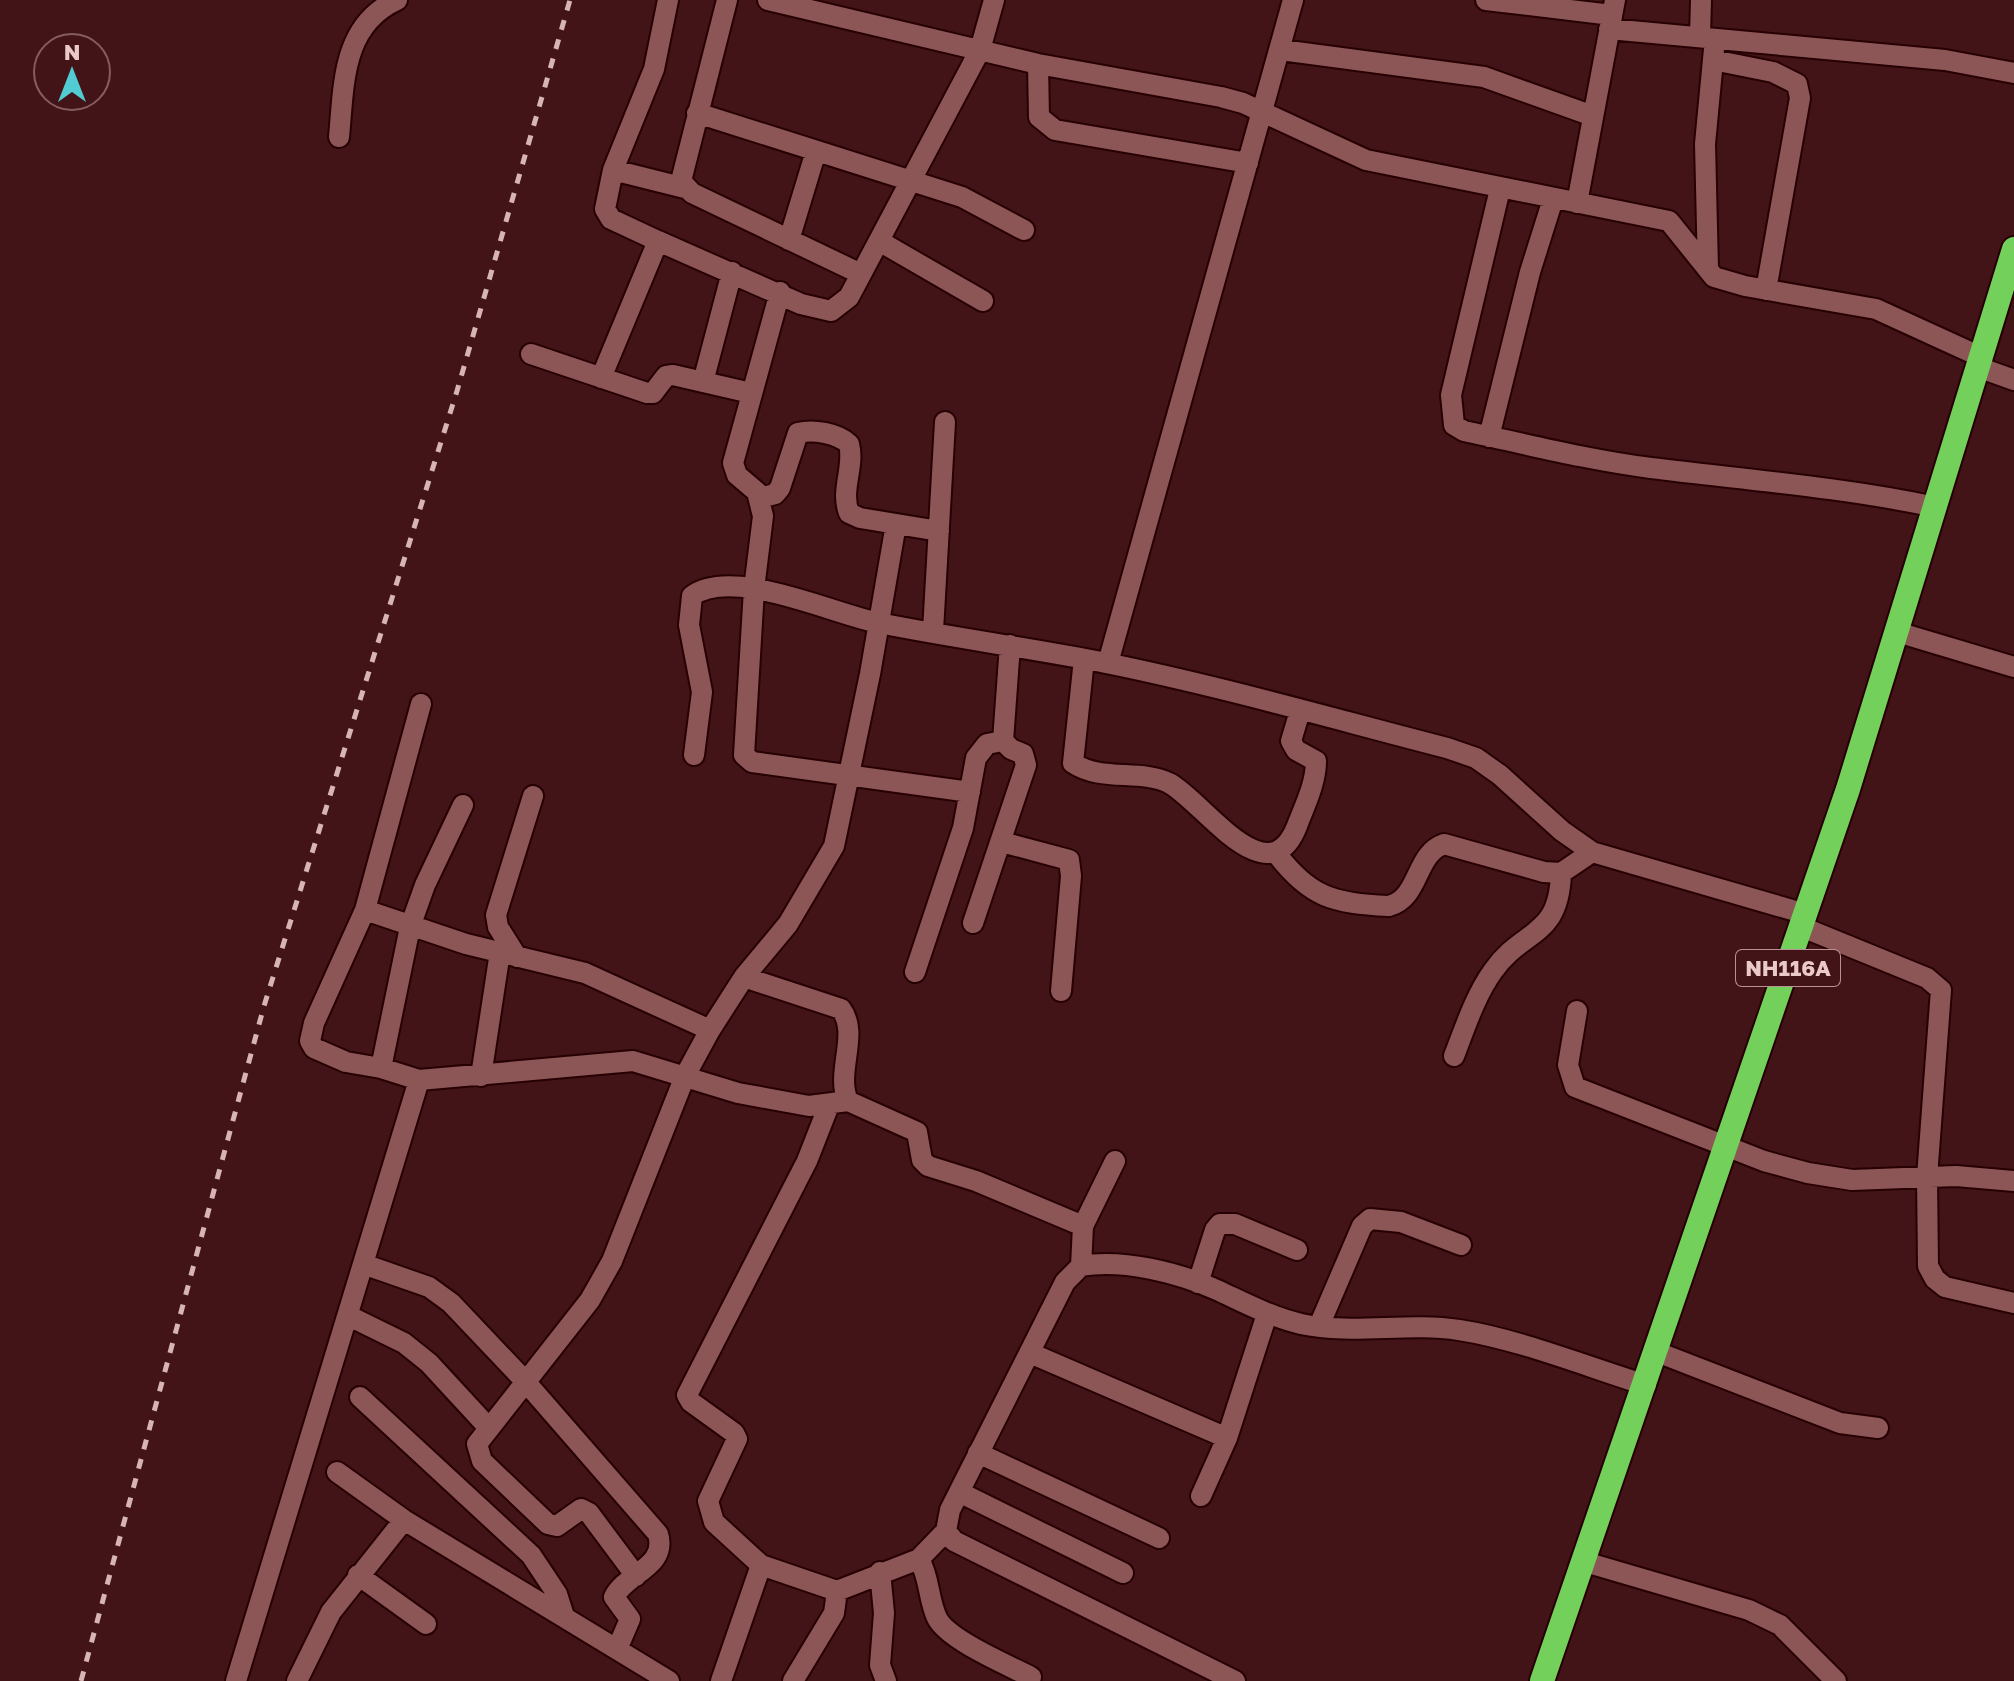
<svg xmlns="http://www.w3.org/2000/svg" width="2014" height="1681" font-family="'Golos Text',sans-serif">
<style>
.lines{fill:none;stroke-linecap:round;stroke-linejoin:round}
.minor-casing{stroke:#270003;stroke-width:24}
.highway-casing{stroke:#270003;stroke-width:28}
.minor{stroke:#8c5556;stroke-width:20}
.highway{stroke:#73d05b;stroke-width:24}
.rail{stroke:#d7b5b4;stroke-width:5;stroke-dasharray:10 10;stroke-linecap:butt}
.labels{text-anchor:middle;stroke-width:8;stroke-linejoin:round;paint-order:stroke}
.shield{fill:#431417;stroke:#b89394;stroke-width:2}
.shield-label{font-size:22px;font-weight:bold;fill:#eacac9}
</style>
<rect width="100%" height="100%" fill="#431417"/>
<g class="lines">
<defs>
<path id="minor" d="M668 0 654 69 613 170 605 209 611 219 658 241 801 304 831 311 849 297 980 50 994 0
M727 0 681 181 692 193 861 274
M768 0 1038 64 1221 97 1243 103 1366 160 1669 221 1714 277 1745 286 1876 309 1981 357
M1486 0 1612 15
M1609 29 1945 60 2014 73
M1700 37 1701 0
M1281 50 1484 77 1593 116
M1713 60 1773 72 1797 84 1800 98 1766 290
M1038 64 1039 117 1055 130 1248 163
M697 113 962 197 1024 230
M339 137C344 84 342 25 397 0
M613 170 685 188
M1500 189 1451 395 1454 425 1464 431C1526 444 1588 460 1651 468 1747 480 1841 487 1936 507
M1577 203 1615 0
M789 240 816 151
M879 241 983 301
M1708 269 1705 144 1714 49
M780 292 733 463 737 475 757 492 763 516 754 589 744 755 752 762 970 792
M531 354 647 393H653L666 376 673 375 751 393
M1978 367 2014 380
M601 378 658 241
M703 382 732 272
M1489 437 1530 272 1553 199
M760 498 775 494 780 488 798 433C813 429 837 433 849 444 855 467 840 490 849 513L860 518 939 531
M933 631 945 422
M1897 632 2014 667
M1084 659 1073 763C1101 782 1140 769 1169 783 1202 800 1268 900 1297 826 1305 805 1316 783 1316 761L1296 750 1291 741 1300 711
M1108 663 1293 0
M421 704 365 910 314 1023 310 1041 314 1048 346 1062 381 1068 419 1080 633 1061 738 1093 809 1106 848 1101
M694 755 702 692 689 625 692 596C732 566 833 614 879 623 954 638 1030 648 1106 663 1220 686 1334 719 1447 748L1476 758 1500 775 1562 831 1592 852 1806 914
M1002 842 1069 860 1071 876 1061 991
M1276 853C1310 898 1333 903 1389 906 1420 898 1415 854 1444 844L1544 872 1561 873 1592 852
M365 910 466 944 585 973 710 1030
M973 923 1026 765 1023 754 1011 749 1003 741 1010 645
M1802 927 1927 978 1941 990 1927 1177 1928 1266 1935 1279 1945 1287 2014 1303
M517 957 498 927 496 915 533 796
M915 972 963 828 976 758 987 744 1003 741
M744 977 841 1009C860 1034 835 1072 848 1101L917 1132 922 1160 928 1166 976 1181 1083 1226
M1577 1011 1568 1065 1575 1087 1764 1161 1808 1173 1852 1180 1956 1176 2014 1181
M1454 1056C1465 1028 1475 996 1493 971 1523 928 1559 939 1561 873
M381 1068 410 927 425 885 463 805
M481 1076 500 952
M1115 1161 1083 1226 1081 1266 1065 1282 950 1510 946 1531 954 1541 1235 1681
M366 1265 429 1287 451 1303 524 1380 658 1534C668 1567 626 1573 614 1597L630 1619 618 1647
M1081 1266C1123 1259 1177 1272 1217 1290 1245 1303 1271 1317 1301 1324 1353 1335 1407 1322 1459 1330 1518 1339 1588 1367 1646 1385
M1198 1283 1215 1230 1220 1224H1235L1297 1250
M349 1316 404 1343 429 1363 488 1427
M1319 1326 1362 1226 1370 1219 1401 1222 1461 1245
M1657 1352 1840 1423 1878 1428
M1030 1353 1227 1438
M360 1397 531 1555 557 1594 564 1616
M978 1453 1159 1538
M337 1472 404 1520 669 1681
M959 1492 1123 1573
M1201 1496 1227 1438 1267 1314
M919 1559C930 1578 928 1599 937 1618 948 1640 1008 1665 1031 1677
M1585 1562 1749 1610 1780 1625 1836 1681
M880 1572 884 1613 880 1665 886 1681
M358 1575 426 1624
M636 1576 589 1513 581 1509 557 1526 548 1524 482 1461 477 1444 590 1300 612 1261 685 1076 710 1030 744 977 788 924 834 846 870 674 896 524
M837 1591 919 1559 946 1531
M236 1681 419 1080
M297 1681 331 1612 404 1520
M721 1681 761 1565
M793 1681 834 1613 837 1591 761 1565 714 1522 708 1501 737 1439 734 1433 691 1402 687 1395 807 1161 829 1105"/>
<path id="highway" d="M1542 1681 1848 789 2014 249"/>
</defs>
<use href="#minor" class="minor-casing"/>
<use href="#highway" class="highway-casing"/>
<use href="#minor" class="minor"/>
<use href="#highway" class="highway"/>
<path class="rail" d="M81 1681 264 1006 457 391 570 0"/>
</g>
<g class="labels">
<rect class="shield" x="1736" y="950" width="104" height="36" rx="6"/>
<g class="shield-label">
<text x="1788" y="976">NH116A</text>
</g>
</g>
<g transform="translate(72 72)"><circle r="38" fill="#431417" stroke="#865d5e" stroke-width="2"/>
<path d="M0-6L14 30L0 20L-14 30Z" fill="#51ccd2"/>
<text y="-12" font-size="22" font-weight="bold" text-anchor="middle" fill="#eacac9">N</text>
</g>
</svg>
